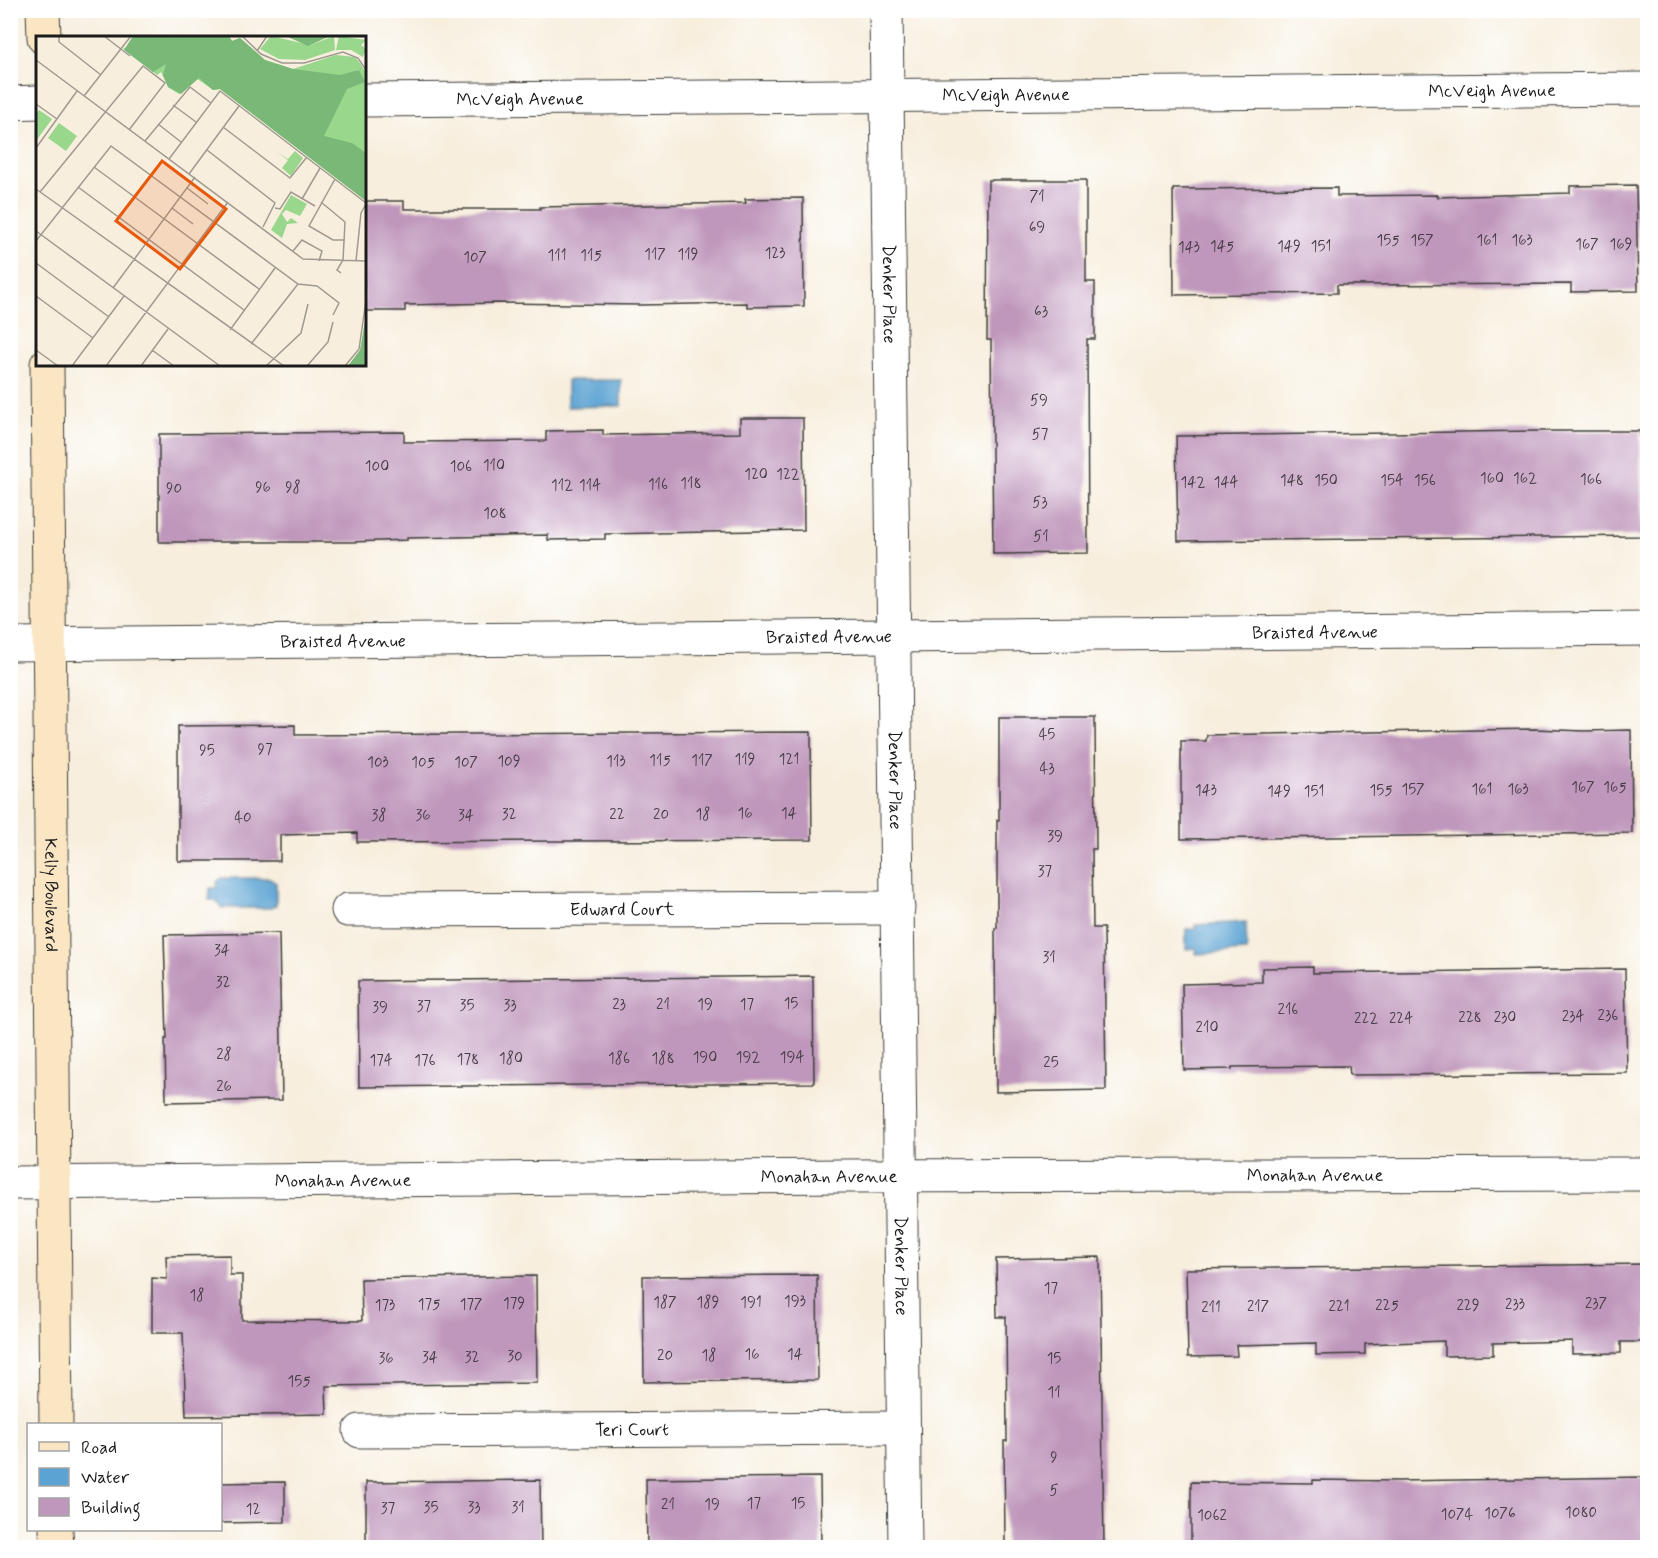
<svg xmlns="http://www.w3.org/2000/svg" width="1658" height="1558" font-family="Mynerve,sans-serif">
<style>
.water{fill:#5ba3d2;stroke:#3c6077;stroke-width:1.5}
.building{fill:#bf97bc}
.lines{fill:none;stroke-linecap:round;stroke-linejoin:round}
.street-casing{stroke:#3d3c39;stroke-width:35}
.secondary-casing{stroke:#3d3c39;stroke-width:35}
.street{stroke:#fff;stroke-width:33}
.secondary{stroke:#fbe6c4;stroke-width:33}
.labels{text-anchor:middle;stroke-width:4.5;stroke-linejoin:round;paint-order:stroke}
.number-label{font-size:15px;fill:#453b44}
.street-label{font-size:18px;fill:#1c1c1c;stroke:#fff}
.inset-road{fill:none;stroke:#9f9a90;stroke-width:1.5}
.view{fill:#e8590c;fill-opacity:0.15;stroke:#e8590c;stroke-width:3}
.inset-edge{fill:none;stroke:#1c1c1c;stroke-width:3}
</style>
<rect width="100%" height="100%" fill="#fff"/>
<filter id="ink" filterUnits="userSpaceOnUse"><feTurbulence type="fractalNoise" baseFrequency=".0167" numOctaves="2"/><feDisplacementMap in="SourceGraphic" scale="12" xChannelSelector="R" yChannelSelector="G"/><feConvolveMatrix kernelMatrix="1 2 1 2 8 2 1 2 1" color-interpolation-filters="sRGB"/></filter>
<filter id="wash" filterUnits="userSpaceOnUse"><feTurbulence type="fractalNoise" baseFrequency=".008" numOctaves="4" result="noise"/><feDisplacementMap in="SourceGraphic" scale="24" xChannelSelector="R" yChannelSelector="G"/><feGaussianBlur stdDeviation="1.35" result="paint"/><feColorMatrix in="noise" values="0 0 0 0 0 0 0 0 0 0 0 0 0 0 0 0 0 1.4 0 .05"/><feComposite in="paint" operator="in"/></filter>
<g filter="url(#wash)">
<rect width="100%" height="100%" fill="#f7eedd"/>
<path class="water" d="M567 380H621V406L567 407Z
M222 878H270L276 883V905L271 908H222L216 900H209L210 888H217V882Z
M1246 922 1247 951 1196 954 1195 948 1186 949V929H1195V925Z"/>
<g id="blocks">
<path class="building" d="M988 180H1086V282H1095V339H1087L1088 553 993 554 991 340H987Z
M1636 185 1638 291 1571 292V284L1337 285V293L1174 295 1173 189 1337 188V196L1438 195V197L1570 193V186Z
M803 198 804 306 747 307V303L640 305 499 303 405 305V311H364V201H404V209H540V207L746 203 745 199Z
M740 418H803L804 530 605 534V539L548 540V535L407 538V540L350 542H159V434L404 432V442L546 441V431L603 430V435L740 433Z
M1541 431H1640L1642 536 1178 541 1176 436Z
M999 717H1095L1096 849H1092L1093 928H1104L1106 1090 996 1092 995 928H997V820H999Z
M295 725V735L811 732 812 840 357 842V833L280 835V861H178V726Z
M1535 729 1584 731 1631 730 1632 833 1181 839V741H1206L1207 735Z
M279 933 282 1100 166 1102 165 1039H167L164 935Z
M1313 967V973L1625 969 1627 1073 1350 1075 1349 1066 1232 1067V1069L1184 1070 1182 984 1262 982V968Z
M813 976 814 1083 359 1087 358 981Z
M230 1255V1275H242V1320L362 1321 361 1279 536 1276 537 1383 326 1386 327 1414 186 1416 183 1333H152V1278L167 1279 166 1256Z
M1100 1257 1104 1548H1005L1004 1441H1007L1006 1317H997L996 1259Z
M1647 1264V1342H1621V1353L1572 1354V1341L1493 1343V1355L1444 1356V1341L1365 1344V1354L1316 1355V1343L1236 1345 1237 1356 1188 1357 1186 1269Z
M817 1275 818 1380 644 1382 643 1276Z
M820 1477 821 1548H647L646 1479Z
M1644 1477 1645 1548H1191V1482L1313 1483V1480L1398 1481Z
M540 1480 541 1548H366V1482Z
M285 1482V1522L220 1523V1483Z"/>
</g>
</g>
<g filter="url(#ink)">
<use href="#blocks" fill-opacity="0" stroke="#3d3c39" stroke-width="1.5"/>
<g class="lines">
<defs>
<g id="street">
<path id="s1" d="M886 10 905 1548"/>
<path id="s2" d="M364 100 1648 89"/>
<path d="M10 103 38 102"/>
<path id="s3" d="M10 644 1648 629"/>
<path id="s4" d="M348 910 898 908"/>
<path id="s5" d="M10 1183 843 1176 1648 1174"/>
<path id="s6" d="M360 1431 902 1428"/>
</g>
<g id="secondary">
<path d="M43 10 44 38"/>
<path id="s7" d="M47 364 56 1424"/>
<path d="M56 1530 57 1548"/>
</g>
</defs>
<use href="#street" class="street-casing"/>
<use href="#secondary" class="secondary-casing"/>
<use href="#street" class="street"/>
<use href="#secondary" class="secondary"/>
</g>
</g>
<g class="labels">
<g class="number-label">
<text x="1037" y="201">71</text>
<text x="1037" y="232">69</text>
<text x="1388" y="245">155</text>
<text x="1422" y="245">157</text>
<text x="1487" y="245">161</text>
<text x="1522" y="245">163</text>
<text x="1587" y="249">167</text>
<text x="1621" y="249">169</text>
<text x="1222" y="251">145</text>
<text x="1289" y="251">149</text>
<text x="1321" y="251">151</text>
<text x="1189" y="252">143</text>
<text x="775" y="258">123</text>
<text x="655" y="259">117</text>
<text x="688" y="259">119</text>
<text x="557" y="260">111</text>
<text x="591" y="260">115</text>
<text x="475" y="262">107</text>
<text x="1041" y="316">63</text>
<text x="1039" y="405">59</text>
<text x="1040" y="439">57</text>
<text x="494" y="470">110</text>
<text x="377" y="471">100</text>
<text x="461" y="471">106</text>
<text x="756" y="479">120</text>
<text x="788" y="479">122</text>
<text x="1492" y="483">160</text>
<text x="1525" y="483">162</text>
<text x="1591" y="484">166</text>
<text x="1292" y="485">148</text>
<text x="1326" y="485">150</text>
<text x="1392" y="485">154</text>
<text x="1425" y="485">156</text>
<text x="1193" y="487">142</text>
<text x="1226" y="487">144</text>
<text x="691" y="488">118</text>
<text x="658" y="489">116</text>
<text x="562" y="490">112</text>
<text x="590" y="490">114</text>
<text x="263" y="492">96</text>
<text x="293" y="492">98</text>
<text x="174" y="493">90</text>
<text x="1040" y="507">53</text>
<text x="495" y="518">108</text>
<text x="1041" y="541">51</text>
<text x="1047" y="739">45</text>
<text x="265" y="754">97</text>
<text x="207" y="755">95</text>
<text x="745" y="764">119</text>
<text x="789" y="764">121</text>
<text x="660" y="765">115</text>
<text x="702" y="765">117</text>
<text x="509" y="766">109</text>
<text x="616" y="766">113</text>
<text x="378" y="767">103</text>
<text x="423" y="767">105</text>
<text x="466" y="767">107</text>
<text x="1047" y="773">43</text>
<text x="1583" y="792">167</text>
<text x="1615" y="792">165</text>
<text x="1413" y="794">157</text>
<text x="1482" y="794">161</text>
<text x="1518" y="794">163</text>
<text x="1206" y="795">143</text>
<text x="1381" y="795">155</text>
<text x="1279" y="796">149</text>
<text x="1314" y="796">151</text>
<text x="745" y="818">16</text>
<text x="789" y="818">14</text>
<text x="509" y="819">32</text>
<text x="617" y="819">22</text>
<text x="661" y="819">20</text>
<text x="703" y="819">18</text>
<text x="379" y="820">38</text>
<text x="423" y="820">36</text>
<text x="466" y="820">34</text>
<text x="243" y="822">40</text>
<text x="1055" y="841">39</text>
<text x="1045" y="876">37</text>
<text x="222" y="955">34</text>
<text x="1049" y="962">31</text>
<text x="223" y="987">32</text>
<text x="791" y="1008">15</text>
<text x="619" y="1009">23</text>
<text x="663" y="1009">21</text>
<text x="705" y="1009">19</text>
<text x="747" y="1009">17</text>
<text x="467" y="1010">35</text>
<text x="510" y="1010">33</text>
<text x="424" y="1011">37</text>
<text x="380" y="1012">39</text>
<text x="1288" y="1014">216</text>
<text x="1608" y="1020">236</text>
<text x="1573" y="1021">234</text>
<text x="1470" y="1022">228</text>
<text x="1505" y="1022">230</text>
<text x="1366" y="1023">222</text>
<text x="1401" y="1023">224</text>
<text x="1207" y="1032">210</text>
<text x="224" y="1059">28</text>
<text x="705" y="1062">190</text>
<text x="748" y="1062">192</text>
<text x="792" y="1062">194</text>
<text x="511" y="1063">180</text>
<text x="619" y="1063">186</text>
<text x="663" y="1063">188</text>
<text x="468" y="1064">178</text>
<text x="381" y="1065">174</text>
<text x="425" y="1065">176</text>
<text x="1051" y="1067">25</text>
<text x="224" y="1091">26</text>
<text x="1051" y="1293">17</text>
<text x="197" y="1300">18</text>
<text x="795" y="1306">193</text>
<text x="665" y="1307">187</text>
<text x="708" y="1307">189</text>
<text x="751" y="1307">191</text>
<text x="514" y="1308">179</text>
<text x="1596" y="1308">237</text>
<text x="429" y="1309">175</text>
<text x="471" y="1309">177</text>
<text x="1515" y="1309">233</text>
<text x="385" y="1310">173</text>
<text x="1387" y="1310">225</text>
<text x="1468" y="1310">229</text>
<text x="1258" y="1311">217</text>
<text x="1339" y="1311">221</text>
<text x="1211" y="1312">211</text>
<text x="752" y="1359">16</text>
<text x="795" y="1359">14</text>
<text x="665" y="1360">20</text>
<text x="709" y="1360">18</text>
<text x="515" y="1361">30</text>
<text x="430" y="1362">34</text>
<text x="472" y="1362">32</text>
<text x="386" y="1363">36</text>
<text x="1054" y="1363">15</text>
<text x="299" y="1386">155</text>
<text x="1054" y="1397">11</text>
<text x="1054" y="1462">9</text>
<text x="1054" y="1495">5</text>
<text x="754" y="1508">17</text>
<text x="798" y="1508">15</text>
<text x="668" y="1509">21</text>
<text x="712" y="1509">19</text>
<text x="431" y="1512">35</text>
<text x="474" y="1512">33</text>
<text x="518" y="1512">31</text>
<text x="388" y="1513">37</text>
<text x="253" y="1514">12</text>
<text x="1581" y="1517">1080</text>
<text x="1500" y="1518">1076</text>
<text x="1457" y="1519">1074</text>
<text x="1212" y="1520">1062</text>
</g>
<g class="street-label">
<text dy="6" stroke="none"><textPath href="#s2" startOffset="1128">McVeigh Avenue</textPath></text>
<text dy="6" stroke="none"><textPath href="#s2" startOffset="642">McVeigh Avenue</textPath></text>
<text dy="6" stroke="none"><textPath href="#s2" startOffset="156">McVeigh Avenue</textPath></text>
<text dy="6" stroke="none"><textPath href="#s1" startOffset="284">Denker Place</textPath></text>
<text dy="6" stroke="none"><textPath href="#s3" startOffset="1305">Braisted Avenue</textPath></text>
<text dy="6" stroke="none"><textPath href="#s3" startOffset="819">Braisted Avenue</textPath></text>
<text dy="6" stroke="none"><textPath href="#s3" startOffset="333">Braisted Avenue</textPath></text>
<text dy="6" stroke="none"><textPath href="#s1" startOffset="770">Denker Place</textPath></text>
<text dy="6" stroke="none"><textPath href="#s7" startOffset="531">Kelly Boulevard</textPath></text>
<text dy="6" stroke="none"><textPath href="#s4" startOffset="274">Edward Court</textPath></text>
<text dy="6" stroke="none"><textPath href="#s5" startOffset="1305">Monahan Avenue</textPath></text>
<text dy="6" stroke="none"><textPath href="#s5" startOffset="819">Monahan Avenue</textPath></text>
<text dy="6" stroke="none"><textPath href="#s5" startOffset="333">Monahan Avenue</textPath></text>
<text dy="6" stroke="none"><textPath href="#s1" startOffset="1256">Denker Place</textPath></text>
<text dy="6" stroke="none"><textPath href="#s6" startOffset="272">Teri Court</textPath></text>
</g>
</g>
<g transform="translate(36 36)">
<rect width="330" height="330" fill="#f7eedd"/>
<path d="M193 0 196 5 204 2 229 24 257 33 300 19 319 21 324 27 330 37V165L184 53 177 54 160 42 143 58 132 51 125 36 121 39 87 12ZM235 0 274 9 298 0 299 14 269 24 243 23 224 13ZM303 0 330 4 325 9 330 13 327 21 315 14H300ZM3 74 16 83 0 105V78ZM23 87 41 100 30 115 12 102ZM259 115 267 122 255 140 246 132 252 124 241 116 252 123ZM255 159 271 168 264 180 250 174 246 178 251 186 255 182 262 187 251 188 246 202 235 194Z" fill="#98d78c"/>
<path d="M97 0H193L196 5 204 2 229 24 257 33 304 39 323 34 329 46 311 53 288 100 316 107 330 117V165L184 53 177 54 163 42 145 58 132 51 127 39 130 28 117 36 88 14ZM250 0H294L272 10ZM330 279V330H312L324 314Z" fill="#7ab878"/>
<path class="inset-road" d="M23 0V6L65 39M68 0 94 20M206 0 225 18 246 27H268L307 16 322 22 330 34M221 15 231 0M0 24 267 223 330 225M48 60 95 0M0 68 21 83M137 69 160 86M122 88 145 106M187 91 254 142 271 121M109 105 154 51 175 67M0 112 41 55M171 114 239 167 227 191M133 123 184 55 330 167M58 131 223 253M153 138 203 70M299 143 273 190 297 204H309M42 151 208 274M151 152 172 168M0 153 248 330M4 156 107 30 129 47 93 94M266 163 284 132M285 166 309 186 307 224 301 234 305 237M136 172 157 188M239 172 244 173 255 156 279 170M0 195 184 330M0 205 75 110 262 248 281 250 303 267 297 279M257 215 266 204 286 215 283 225M320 225 325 177 330 168M0 227 73 281M77 252 159 141M0 260 57 302M194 294 239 232M215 308 262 248M0 314 22 330M116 314 138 330M36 330 88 260M70 330 192 166M105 330 132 293M230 330 265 297 272 268M271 330 292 306 297 286M309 330 323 313 330 265"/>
<path class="view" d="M126 125 190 173 144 233 80 185Z"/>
<rect width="330" height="330" class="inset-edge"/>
</g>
<rect width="1658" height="1558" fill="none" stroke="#fff" stroke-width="36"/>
<rect x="27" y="1423" width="195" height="108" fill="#ffffff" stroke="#a4a4a4" stroke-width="1.5"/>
<rect x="39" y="1442" width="30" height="9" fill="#fbe6c4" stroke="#a4a4a4" stroke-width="1.5"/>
<text x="81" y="1453" font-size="18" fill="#1c1c1c">Road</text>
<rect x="39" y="1468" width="30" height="18" fill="#5ba3d2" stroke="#a4a4a4" stroke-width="1.5"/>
<text x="81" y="1483" font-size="18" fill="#1c1c1c">Water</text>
<rect x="39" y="1498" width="30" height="18" fill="#bf97bc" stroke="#a4a4a4" stroke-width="1.5"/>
<text x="81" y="1513" font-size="18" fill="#1c1c1c">Building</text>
</svg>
